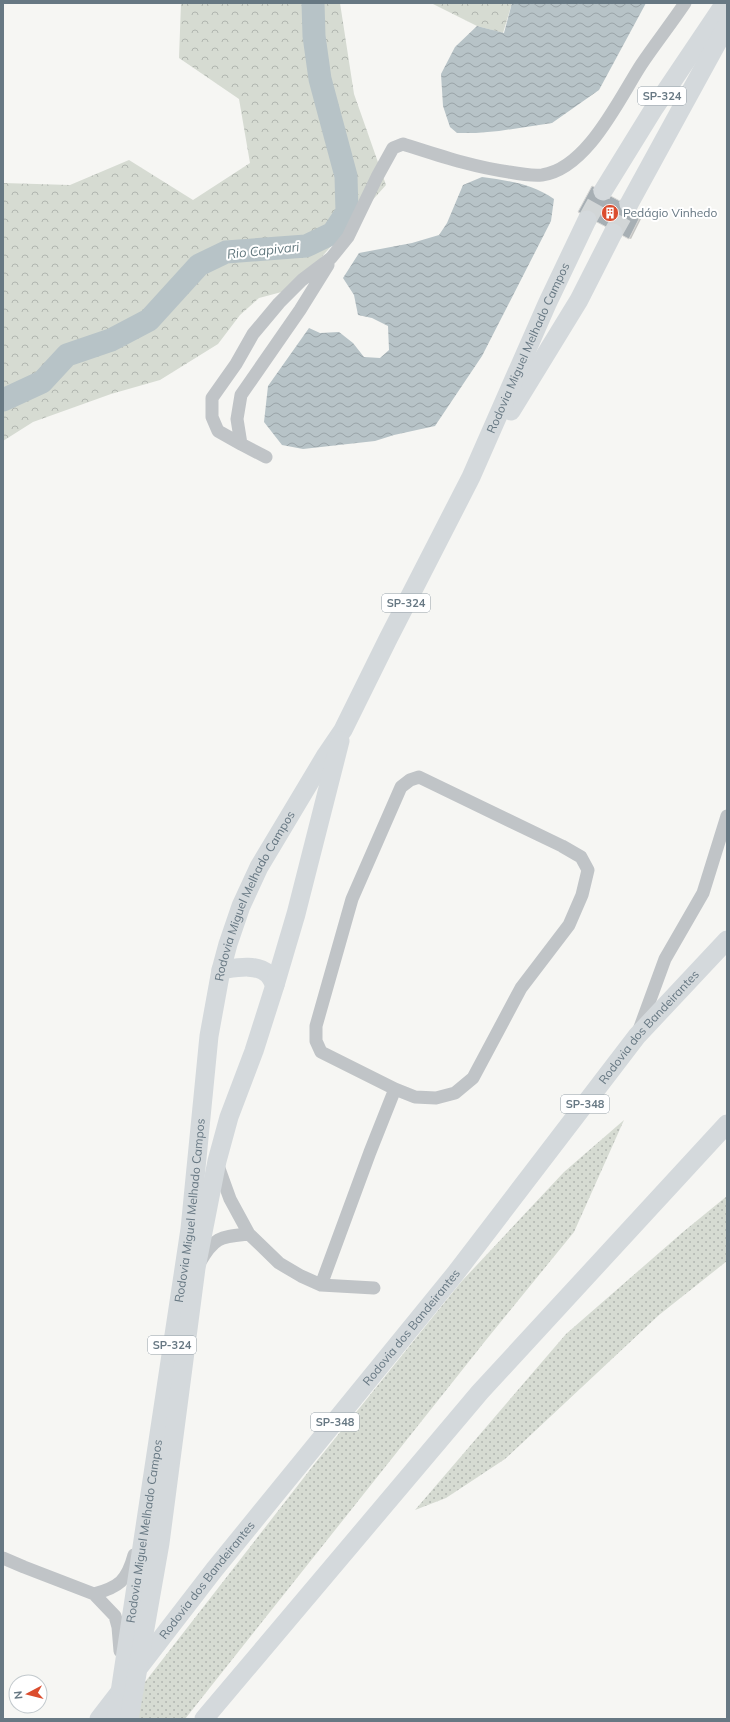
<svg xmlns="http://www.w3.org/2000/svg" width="730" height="1722" font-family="Mulish,sans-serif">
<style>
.grass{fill:url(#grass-dots)}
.forest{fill:url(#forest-crowns)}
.water{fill:url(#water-waves)}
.shadow{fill:#0003}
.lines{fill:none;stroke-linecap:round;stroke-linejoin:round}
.river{stroke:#b7c3c7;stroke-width:23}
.building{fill:#a7afb4;stroke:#d8d8d6}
.highway-tunnel{stroke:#d2d6d7;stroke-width:19;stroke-dasharray:19 10;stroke-linecap:butt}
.minor{stroke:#c0c4c7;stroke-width:13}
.highway{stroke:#d4d9dc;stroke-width:19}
.labels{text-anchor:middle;stroke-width:4;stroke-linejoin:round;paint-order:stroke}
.shield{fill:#fff;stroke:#95a0a8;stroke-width:1}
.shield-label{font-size:11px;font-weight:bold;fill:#677883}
.poi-label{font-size:12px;fill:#677883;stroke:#fff;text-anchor:start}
.street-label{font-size:12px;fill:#677883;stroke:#fff}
.water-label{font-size:13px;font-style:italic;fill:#63797f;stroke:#fff}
</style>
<defs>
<pattern id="grass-dots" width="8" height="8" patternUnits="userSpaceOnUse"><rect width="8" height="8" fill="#d6dbd2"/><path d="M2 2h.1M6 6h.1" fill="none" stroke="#b1b6b0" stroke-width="1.8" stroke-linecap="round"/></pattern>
<pattern id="forest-crowns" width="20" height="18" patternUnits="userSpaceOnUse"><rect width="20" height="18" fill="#d6dbd2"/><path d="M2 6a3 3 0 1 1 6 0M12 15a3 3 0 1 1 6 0" fill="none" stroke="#b1b6b0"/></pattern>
<pattern id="water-waves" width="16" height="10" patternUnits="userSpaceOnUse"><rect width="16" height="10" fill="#b7c3c7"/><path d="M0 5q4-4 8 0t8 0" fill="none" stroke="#99a3a7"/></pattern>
</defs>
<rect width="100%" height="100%" fill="#f6f6f3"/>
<path class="grass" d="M624 1120 574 1232 486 1340 185 1719H134L138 1691 316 1462 461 1282 564 1172Z
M727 1196V1261L659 1315 505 1459 446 1498 415 1510 566 1334 683 1232Z"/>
<path class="forest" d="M181 3H340L354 94 386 185 293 289 259 298 240 315 218 344 160 380 111 394 33 422 3 441V183L70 185 129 160 193 200 250 163 239 99 179 58Z
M431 3H512L503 33 477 26Z"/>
<path class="water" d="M512 3H646L599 90 552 123 499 131 476 133H457L450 127 443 106 441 74 455 47 477 26 504 33Z
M482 177C509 181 531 183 554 199L551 221 482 356 435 426 394 435 375 441 303 449 282 445 264 422 268 386 309 328 320 333 339 332 353 343 364 357 380 358 389 350 388 326 372 318 358 315 354 295 343 278 359 253 412 243 439 235 447 223 463 185Z"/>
<path class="shadow" d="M592 187 643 215 631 239 580 212Z"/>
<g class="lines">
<path class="river" d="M3 400 42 382 67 355 111 340 149 320 199 265 226 252 306 246 333 233 347 212 346 176 320 79 314 36 313 3"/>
</g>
<path class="building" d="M592 186 642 213 629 239 578 212Z"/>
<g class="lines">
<path class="highway-tunnel" d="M587 220 603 191
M613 233 629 204"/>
<path class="minor" d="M241 444 218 431 212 417V398L236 364 253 334 279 303 302 280 331 258 348 237 377 177 393 148 403 144C438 155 472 167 509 172 520 174 531 176 542 175 587 169 619 99 641 65 655 44 671 24 685 3
M266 457 241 444 237 419 241 395 300 310 328 265
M639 1030 665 959 703 893 727 816
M217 1163 230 1199 249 1234 279 1263 301 1276 321 1285 374 1288
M200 1262C215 1236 221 1237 249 1234
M321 1285 370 1152 395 1089 321 1052 316 1041V1026L352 899 401 787 410 780 419 777 562 846 581 857 588 870 582 895 569 925 521 988 473 1078 455 1093 436 1098 415 1097 395 1089
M3 1558 24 1567 94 1594 115 1616 118 1627 120 1651
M94 1594C119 1587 127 1581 134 1555"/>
<g class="highway">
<path d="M603 191 653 110 725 3"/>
<path d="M629 204 727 25"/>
<path d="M511 411 579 300 613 233"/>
<path d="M221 970C235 968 256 963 268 974 271 977 273 982 275 985"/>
<path id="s1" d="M140 1666 214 1570 455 1274 637 1036 727 940"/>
<path d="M99 1719 119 1693"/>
<path id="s2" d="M116 1719 190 1229 209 1036 221 970 228 944 241 906 259 867 326 755 343 730 388 639 471 477 547 304 587 220"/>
<path d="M129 1719 160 1543 196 1268 217 1161 229 1117 254 1051 275 985 296 914 340 741"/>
<path d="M204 1719 480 1392 727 1124"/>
</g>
</g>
<defs>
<symbol id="building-disc" viewBox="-11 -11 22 22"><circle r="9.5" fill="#db4d2e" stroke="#fff"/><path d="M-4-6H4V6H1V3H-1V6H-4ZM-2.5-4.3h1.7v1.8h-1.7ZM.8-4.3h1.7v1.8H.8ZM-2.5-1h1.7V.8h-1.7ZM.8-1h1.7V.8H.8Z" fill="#fff"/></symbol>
</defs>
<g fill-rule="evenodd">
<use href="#building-disc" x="600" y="203" width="20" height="20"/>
</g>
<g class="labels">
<g class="shield">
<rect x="638" y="87" width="48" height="18" rx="3"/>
<rect x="382" y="594" width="48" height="18" rx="3"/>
<rect x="561" y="1095" width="48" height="18" rx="3"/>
<rect x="148" y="1336" width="48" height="18" rx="3"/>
<rect x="311" y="1413" width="48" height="18" rx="3"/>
</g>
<g class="shield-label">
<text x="662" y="100">SP-324</text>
<text x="406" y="607">SP-324</text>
<text x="585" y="1108">SP-348</text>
<text x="172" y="1349">SP-324</text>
<text x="335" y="1426">SP-348</text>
</g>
<g class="poi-label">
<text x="623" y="217">Pedágio Vinhedo</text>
</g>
<g class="street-label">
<text dy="4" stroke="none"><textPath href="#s2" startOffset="1452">Rodovia Miguel Melhado Campos</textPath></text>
<text dy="4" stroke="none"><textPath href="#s2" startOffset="838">Rodovia Miguel Melhado Campos</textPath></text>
<text dy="4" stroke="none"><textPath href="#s1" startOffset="817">Rodovia dos Bandeirantes</textPath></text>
<text dy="4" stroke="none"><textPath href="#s2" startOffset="514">Rodovia Miguel Melhado Campos</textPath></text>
<text dy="4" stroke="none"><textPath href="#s1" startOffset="434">Rodovia dos Bandeirantes</textPath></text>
<text dy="4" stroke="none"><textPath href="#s2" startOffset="190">Rodovia Miguel Melhado Campos</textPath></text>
<text dy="4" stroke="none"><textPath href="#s1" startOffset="109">Rodovia dos Bandeirantes</textPath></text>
</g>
<g class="water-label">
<text transform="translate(263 250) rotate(-6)" y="5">Rio Capivari</text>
</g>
</g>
<rect width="730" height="1722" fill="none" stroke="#677883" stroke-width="8"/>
<g transform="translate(28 1694) rotate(263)"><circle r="19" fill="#ffffff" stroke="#c2c9cd"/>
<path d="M0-3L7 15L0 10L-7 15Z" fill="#db4d2e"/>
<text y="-6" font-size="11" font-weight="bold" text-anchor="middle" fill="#677883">N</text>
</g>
</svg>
